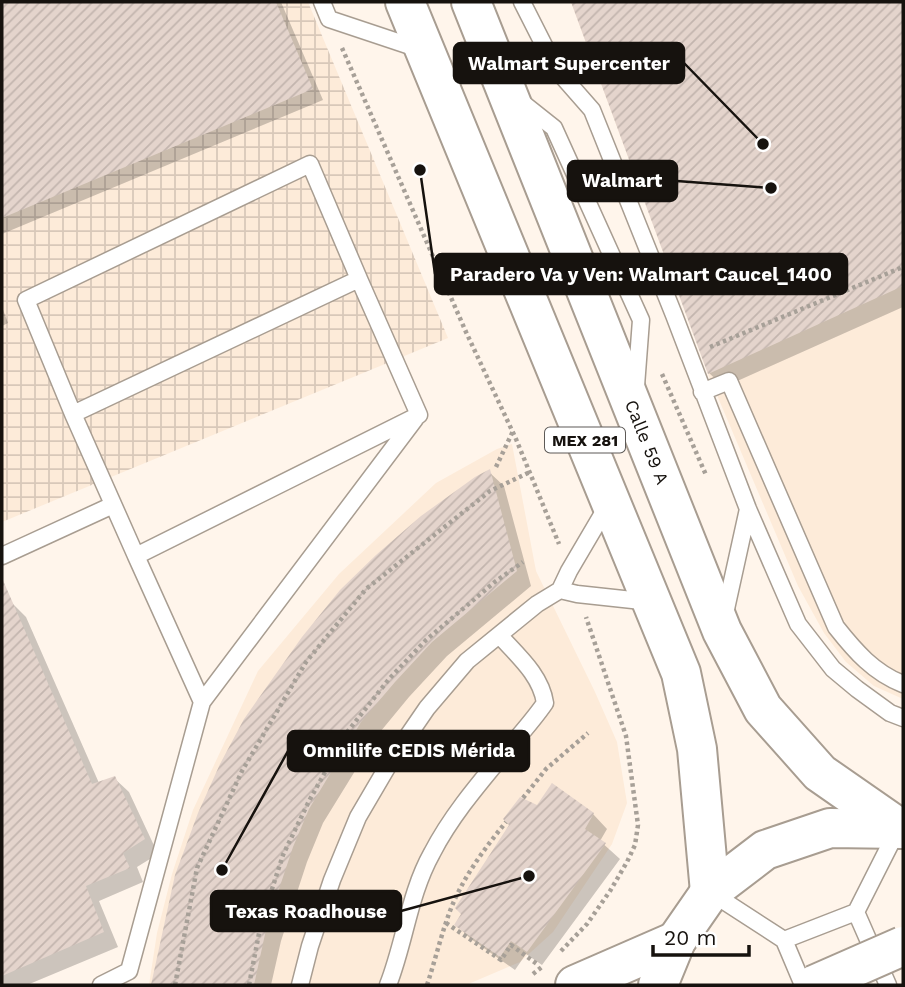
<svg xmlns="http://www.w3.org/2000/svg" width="905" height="987" font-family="'Work Sans',sans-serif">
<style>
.built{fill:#fdebd9}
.industrial{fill:url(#industrial-grid)}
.shadow{fill:#0003}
.building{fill:url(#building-hatch)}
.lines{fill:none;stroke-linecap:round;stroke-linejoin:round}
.lane-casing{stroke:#a89d91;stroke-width:19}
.secondary-casing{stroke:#a89d91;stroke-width:42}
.primary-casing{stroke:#a89d91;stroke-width:42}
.path{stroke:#a7a098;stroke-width:4.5;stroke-dasharray:3.5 3.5;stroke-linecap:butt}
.lane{stroke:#fff;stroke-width:16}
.secondary{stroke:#fff;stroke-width:38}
.primary{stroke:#fff;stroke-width:38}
.highway-bridge-casing{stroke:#a89d91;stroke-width:42;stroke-linecap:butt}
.highway-bridge{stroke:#fff;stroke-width:38}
.labels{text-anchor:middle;stroke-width:6;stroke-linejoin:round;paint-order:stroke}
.shield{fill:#fff;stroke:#5c5956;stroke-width:2}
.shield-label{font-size:16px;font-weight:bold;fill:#16120e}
.street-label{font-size:18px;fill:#16120e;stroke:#fff}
.leader{fill:none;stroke:#16120e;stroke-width:2.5}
.callout-dot{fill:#16120e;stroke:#fff;stroke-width:2.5}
.callout{fill:#16120e;stroke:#16120e;stroke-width:2.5}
.callout-label{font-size:19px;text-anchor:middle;font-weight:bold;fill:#fff}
</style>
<defs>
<pattern id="industrial-grid" width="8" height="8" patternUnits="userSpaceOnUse" patternTransform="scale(1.75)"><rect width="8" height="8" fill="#fdebd9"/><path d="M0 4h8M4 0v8" fill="none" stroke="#d8c8b9"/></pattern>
<pattern id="building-hatch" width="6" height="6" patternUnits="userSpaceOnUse" patternTransform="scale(1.75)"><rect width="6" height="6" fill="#e4d4cc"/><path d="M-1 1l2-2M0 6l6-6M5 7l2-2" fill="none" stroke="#c3b5ae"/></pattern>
</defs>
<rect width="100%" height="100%" fill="#fff5eb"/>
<path class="built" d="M571 2H903V699L874 686 846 662 824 633 798 586 708 374Z
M512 444 536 571 595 692 617 742 627 803 612 844 553 932 520 962 466 985H149L157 933 172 874 193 810 258 671 339 574 436 483 497 449Z"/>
<path class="industrial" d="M2 2H308L448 338 2 522Z"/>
<path class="shadow" d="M2 2H281L323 100 2 234Z
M572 2H903V307L724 387 709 373Z
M2 307 8 323 2 326Z
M489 472 504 486 531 586 447 656 409 697 376 737 323 823 307 862 281 941 271 985H153L154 980Z
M11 602 26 617 99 783 114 778 129 792 158 854 137 867 143 882 99 901 118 947 27 985H2V606Z
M538 807 593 814 607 829 600 841 620 859 542 965 526 954 515 970 471 939 456 925Z"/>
<path class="building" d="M2 2H276L313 89 2 218Z
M571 2H903V286L708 374Z
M490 469 517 571 432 642 395 682 361 722 309 809 293 847 267 925 254 985H151L175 875 198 813 220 764 244 719 302 637 340 590 376 555 421 516 475 477Z
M2 578 92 784 115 776 145 839 123 853 130 868 86 886 104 932 2 976Z
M552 783 594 813 585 829 606 843 527 952 511 941 500 957 454 925 461 914 455 908 509 825 503 819 520 797 537 805Z"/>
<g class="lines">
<defs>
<path id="lane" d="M322 2 329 19 419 49
M522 2 556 69
M496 54 556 69 592 110 674 315 748 509 798 624 833 669 857 689 890 713 903 718
M520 101 554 128 641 320 636 386
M702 392 729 381 836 627C855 651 874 673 903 684
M73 414 359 279 310 164 26 300 73 414 136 556 419 415 359 279
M2 556 113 505
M560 590 577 594 651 602
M724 618 748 509
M202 702 415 419
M710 892 784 940 856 912 897 831
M856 912 888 985
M784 940 803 985
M101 985 129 971 202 702 136 556
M300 985 310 946 332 880 358 817 392 759 427 708 467 661 537 604 560 590 569 571 609 503
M388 985C405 942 409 894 432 853 450 818 476 787 501 757 516 739 532 722 545 703 541 675 517 655 499 635"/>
<path id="secondary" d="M575 985 676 941"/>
<g id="primary">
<path d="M405 2 681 673 697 749 710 892"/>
<path id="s1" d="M471 2 722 631 763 709 820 773 899 828"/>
<path d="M658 985 676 941 710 892 765 850 830 828 903 829"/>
</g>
</defs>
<use href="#lane" class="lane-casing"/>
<use href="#secondary" class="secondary-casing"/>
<use href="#primary" class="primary-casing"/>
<path class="path" d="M342 48 466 332 516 439 559 544
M710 347 903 267
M662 374 706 475
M496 467 513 431
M523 798 546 769 588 733
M446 923 501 960 511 945 537 964
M561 951 587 924 610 891 627 862 635 845 638 825 626 736 586 617
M533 974 543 966
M175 985 197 868 242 771 306 662 366 589 490 491 530 472
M249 985 261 923 283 855 309 801 348 731 389 679 426 640 496 581 523 562
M427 985C435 961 441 935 450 911 462 879 484 849 506 822"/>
<use href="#lane" class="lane"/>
<use href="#secondary" class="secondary"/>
<use href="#primary" class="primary"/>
<defs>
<path id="highway-bridge" d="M814 985 903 946"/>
</defs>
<use href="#highway-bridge" class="highway-bridge-casing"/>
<use href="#highway-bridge" class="highway-bridge"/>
</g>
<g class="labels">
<rect class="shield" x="545" y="427.5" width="80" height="25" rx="5"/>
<g class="shield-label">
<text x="585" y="446">MEX 281</text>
</g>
<g class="street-label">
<text dy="6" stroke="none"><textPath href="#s1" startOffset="474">Calle 59 A</textPath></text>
</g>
</g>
<path class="leader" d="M763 144L684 63M771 188L677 181M420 170L435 274M222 870L288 751M529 876L401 911"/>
<g class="callout-dot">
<circle cx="763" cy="144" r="7"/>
<circle cx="771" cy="188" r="7"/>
<circle cx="420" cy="170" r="7"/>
<circle cx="222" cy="870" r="7"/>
<circle cx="529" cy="876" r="7"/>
</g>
<g class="callout">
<rect x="454" y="43" width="230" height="40" rx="7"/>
<rect x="568" y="161" width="109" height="40" rx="7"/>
<rect x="435" y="254" width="412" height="40" rx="7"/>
<rect x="288" y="731" width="241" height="40" rx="7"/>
<rect x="211" y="891" width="190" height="40" rx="7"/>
</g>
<g class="callout-label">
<text x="569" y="70">Walmart Supercenter</text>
<text x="622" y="187">Walmart</text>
<text x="641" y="281">Paradero Va y Ven: Walmart Caucel_1400</text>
<text x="409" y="757">Omnilife CEDIS Mérida</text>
<text x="306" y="918">Texas Roadhouse</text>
</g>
<rect width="905" height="987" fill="none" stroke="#16120e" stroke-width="7"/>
<path d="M653 945v10h96v-10" fill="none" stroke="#16120e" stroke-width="3.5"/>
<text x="664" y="945" font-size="21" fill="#16120e" stroke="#ffffff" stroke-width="5" paint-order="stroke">20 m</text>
</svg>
